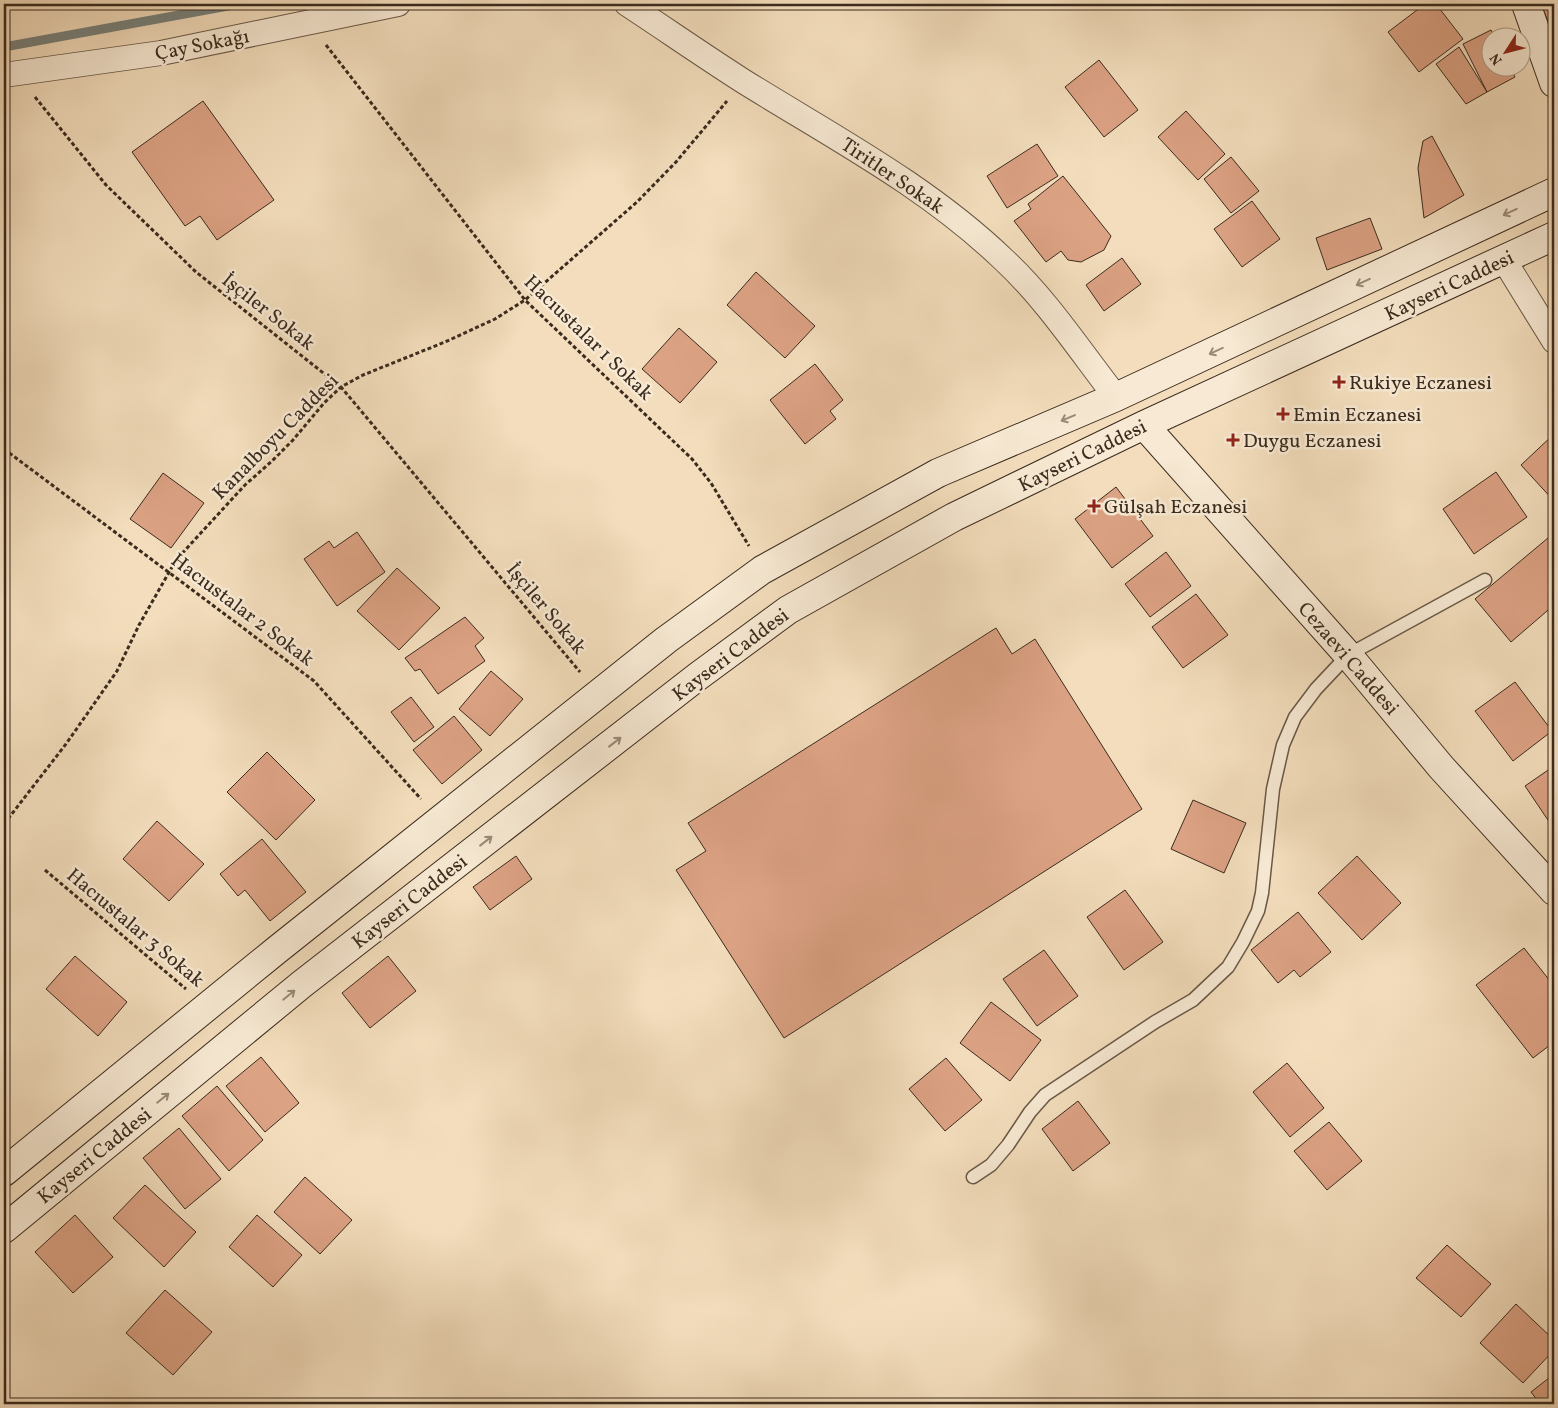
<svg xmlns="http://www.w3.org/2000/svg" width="1558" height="1408" font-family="Vollkorn,serif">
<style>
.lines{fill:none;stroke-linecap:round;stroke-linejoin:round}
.stream{stroke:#77817c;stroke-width:9}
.building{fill:#dca284;stroke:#3b2b1e}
.lane-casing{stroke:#695846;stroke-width:15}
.street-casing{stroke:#695846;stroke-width:26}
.secondary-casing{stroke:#3b2b1e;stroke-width:30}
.path{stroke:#3b2b1e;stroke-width:3;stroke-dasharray:4 2.5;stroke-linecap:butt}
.lane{stroke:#f7e9d3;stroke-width:12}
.street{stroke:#f7e9d3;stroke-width:24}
.secondary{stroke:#f7e9d3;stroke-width:28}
.oneway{stroke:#998a78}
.poi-dot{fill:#8f2418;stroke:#f7e9d3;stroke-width:2}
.labels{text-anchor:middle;stroke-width:5;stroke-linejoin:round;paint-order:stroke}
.street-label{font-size:20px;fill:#3b2b1e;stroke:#f7e9d3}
.poi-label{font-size:20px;fill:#3b2b1e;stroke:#f7e9d3;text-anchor:start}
</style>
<rect width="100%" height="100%" fill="#f3ddbc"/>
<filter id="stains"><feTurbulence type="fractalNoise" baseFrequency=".004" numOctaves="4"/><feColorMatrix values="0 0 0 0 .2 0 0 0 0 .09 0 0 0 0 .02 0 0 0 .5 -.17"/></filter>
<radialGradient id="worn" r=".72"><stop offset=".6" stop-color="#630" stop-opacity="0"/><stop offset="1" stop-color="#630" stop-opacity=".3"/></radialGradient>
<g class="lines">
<path class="stream" d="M4 47 239 4"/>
</g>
<path class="building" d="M1425 4H1436L1463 39 1419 72 1388 32Z
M1554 4V37L1543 9Z
M1491 30 1495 38H1490V68H1510L1515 77 1487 92 1463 44Z
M1459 47 1487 92 1466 104 1436 64Z
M1099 60 1138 110 1104 137 1065 87Z
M203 101 274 200 217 240 200 216 185 226 132 152Z
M1186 111 1225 154 1198 180 1158 137Z
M1432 136 1464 195 1424 218 1418 168 1423 141Z
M1037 144 1058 176 1007 208 987 176Z
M1231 157 1259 191 1231 213 1204 179Z
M1063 176 1111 236 1104 250 1081 262 1068 260 1061 251 1046 262 1014 221 1031 209 1028 204Z
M1252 201 1280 239 1242 267 1214 229Z
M1370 218 1382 249 1327 270 1316 238Z
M1122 258 1141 284 1104 311 1086 285Z
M756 272 815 326 785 358 727 305Z
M679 328 717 362 680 403 642 369Z
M815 364 843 400 830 411 836 419 805 444 770 400Z
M1554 434V501L1521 465Z
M1496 472 1527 517 1474 554 1443 509Z
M163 473 204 503 171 548 130 519Z
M1116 487 1153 536 1112 568 1075 519Z
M357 532 385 572 337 606 304 559 329 541 334 548Z
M1548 538 1554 545V605L1511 642 1475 599Z
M1166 552 1191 586 1150 617 1125 584Z
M397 568 440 608 399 650 357 611Z
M1196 594 1228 635 1183 668 1152 627Z
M465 617 484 638 475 646 485 661 438 694 420 669 415 671 405 658Z
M996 628 1012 654 1035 639 1142 809 784 1038 676 870 706 851 688 823Z
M491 671 523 699 490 736 459 709Z
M1515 682 1552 731 1513 761 1475 711Z
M411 697 434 727 414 742 391 712Z
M454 716 482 750 442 784 413 750Z
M267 752 315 800 276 840 227 792Z
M1554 766V829L1525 786Z
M1193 800 1246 823 1224 873 1171 849Z
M157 821 204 864 169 901 123 859Z
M262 839 306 892 270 921 245 890 238 896 220 874Z
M516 856 532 879 490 910 473 887Z
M1357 856 1401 903 1362 940 1318 893Z
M1125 890 1163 942 1124 970 1087 917Z
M1298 912 1331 952 1300 977 1294 970 1278 983 1251 950Z
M1524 948 1554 986V1042L1533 1058 1476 985Z
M1044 950 1078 996 1037 1026 1003 979Z
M75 956 127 1002 98 1036 46 989Z
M388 956 416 991 370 1028 342 993Z
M991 1002 1041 1040 1010 1081 960 1043Z
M261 1057 299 1103 265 1132 226 1086Z
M946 1058 982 1100 945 1131 909 1089Z
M1287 1063 1324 1108 1290 1137 1253 1092Z
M217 1086 263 1140 229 1171 182 1116Z
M1078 1101 1110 1143 1073 1171 1042 1129Z
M1329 1122 1362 1161 1327 1190 1294 1151Z
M179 1128 221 1179 185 1209 143 1158Z
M305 1177 352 1220 320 1254 274 1212Z
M145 1185 196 1232 164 1267 113 1218Z
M75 1215 113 1257 73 1293 35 1252Z
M257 1215 302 1255 273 1287 229 1247Z
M1447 1245 1491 1284 1461 1317 1416 1278Z
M165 1290 212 1332 173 1375 126 1333Z
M1516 1304 1554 1340V1350L1523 1383 1480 1343Z
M1554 1374V1404H1540L1531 1392Z"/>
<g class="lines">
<defs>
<path id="lane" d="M973 1177 991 1165 1008 1145 1030 1112 1045 1095 1155 1022 1193 1000 1228 967 1243 942 1258 911 1262 893 1273 789 1283 745 1295 717 1316 689 1348 655 1485 580"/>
<path id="street" d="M627 4C665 29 704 56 743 81 833 137 927 186 1004 260 1047 300 1080 351 1116 397
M4 75 161 53 398 4
M1504 260 1554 341"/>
<path id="secondary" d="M1526 4 1554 83
M1144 425 1348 655 1441 767 1554 891
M4 1172 278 949 666 640 762 570 938 473 1116 397 1554 192
M4 1229 302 984 697 677 788 610 954 517 1144 425 1554 236"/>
</defs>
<use href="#lane" class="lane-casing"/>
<use href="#street" class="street-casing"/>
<use href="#secondary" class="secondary-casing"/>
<path class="path" d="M326 45 525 300 692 459 711 483 749 546
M35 97 106 185 196 272 341 387 580 672
M4 449 314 681 421 799
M4 824 66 744 117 671 139 625 176 560 245 485 272 461 293 440 324 403 341 387 363 375 445 342 495 319 525 300 637 202 676 162 727 101
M45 870 186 989"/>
<use href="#lane" class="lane"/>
<use href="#street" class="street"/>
<use href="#secondary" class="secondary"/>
</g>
<defs><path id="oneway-shaft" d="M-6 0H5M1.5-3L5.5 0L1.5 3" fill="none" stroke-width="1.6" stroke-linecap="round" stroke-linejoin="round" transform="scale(1.25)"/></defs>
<g class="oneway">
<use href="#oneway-shaft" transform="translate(1510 212) rotate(155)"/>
<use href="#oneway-shaft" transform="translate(1363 282) rotate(155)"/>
<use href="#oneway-shaft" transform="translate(1216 351) rotate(155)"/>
<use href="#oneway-shaft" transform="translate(1068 418) rotate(157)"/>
<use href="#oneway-shaft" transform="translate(615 742) rotate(-38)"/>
<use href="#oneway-shaft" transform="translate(486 841) rotate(-38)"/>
<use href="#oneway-shaft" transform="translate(289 995) rotate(-39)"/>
<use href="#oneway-shaft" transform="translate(163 1098) rotate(-39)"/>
</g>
<g class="poi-dot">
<path d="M1336.5 374.5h5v5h5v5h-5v5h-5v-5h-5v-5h5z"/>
<path d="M1280.5 406.5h5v5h5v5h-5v5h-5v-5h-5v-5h5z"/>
<path d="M1230.5 432.5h5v5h5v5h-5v5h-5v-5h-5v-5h5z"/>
<path d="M1091.5 498.5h5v5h5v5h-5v5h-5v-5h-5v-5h5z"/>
</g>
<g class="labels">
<g class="street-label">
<text transform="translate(202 44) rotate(-11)" y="7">Çay Sokağı</text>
<text transform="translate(893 175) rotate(34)" y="7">Tiritler Sokak</text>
<text transform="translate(1449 285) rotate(-25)" y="7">Kayseri Caddesi</text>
<text transform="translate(269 311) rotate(38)" y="7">İşçiler Sokak</text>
<text transform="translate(589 337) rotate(44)" y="7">Hacıustalar 1 Sokak</text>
<text transform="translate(275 436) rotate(-45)" y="7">Kanalboyu Caddesi</text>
<text transform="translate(1082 455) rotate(-26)" y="7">Kayseri Caddesi</text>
<text transform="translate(547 608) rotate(50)" y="7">İşçiler Sokak</text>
<text transform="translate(243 609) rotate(37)" y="7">Hacıustalar 2 Sokak</text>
<text transform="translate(730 654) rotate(-37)" y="7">Kayseri Caddesi</text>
<text transform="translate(1349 658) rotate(49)" y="7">Cezaevi Caddesi</text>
<text transform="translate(409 901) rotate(-38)" y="7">Kayseri Caddesi</text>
<text transform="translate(136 927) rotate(40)" y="7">Hacıustalar 3 Sokak</text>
<text transform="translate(94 1155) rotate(-39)" y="7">Kayseri Caddesi</text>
</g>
<g class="poi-label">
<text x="1349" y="389">Rukiye Eczanesi</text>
<text x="1293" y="421">Emin Eczanesi</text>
<text x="1243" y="447">Duygu Eczanesi</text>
<text x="1104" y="513">Gülşah Eczanesi</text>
</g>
</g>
<rect width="1558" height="1408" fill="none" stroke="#f3ddbc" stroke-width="20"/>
<rect x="5" y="5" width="1548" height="1398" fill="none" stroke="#3b2b1e" stroke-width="2.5"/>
<rect x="10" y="10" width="1538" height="1388" fill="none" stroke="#3b2b1e"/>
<g transform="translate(1506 52) rotate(234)"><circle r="24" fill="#f7e9d3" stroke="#ac9d8b"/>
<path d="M0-4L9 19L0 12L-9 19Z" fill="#8f2418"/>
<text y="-8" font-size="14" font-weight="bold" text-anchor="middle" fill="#3b2b1e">N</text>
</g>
<rect width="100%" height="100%" filter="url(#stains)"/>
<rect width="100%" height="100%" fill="url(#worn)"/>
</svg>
